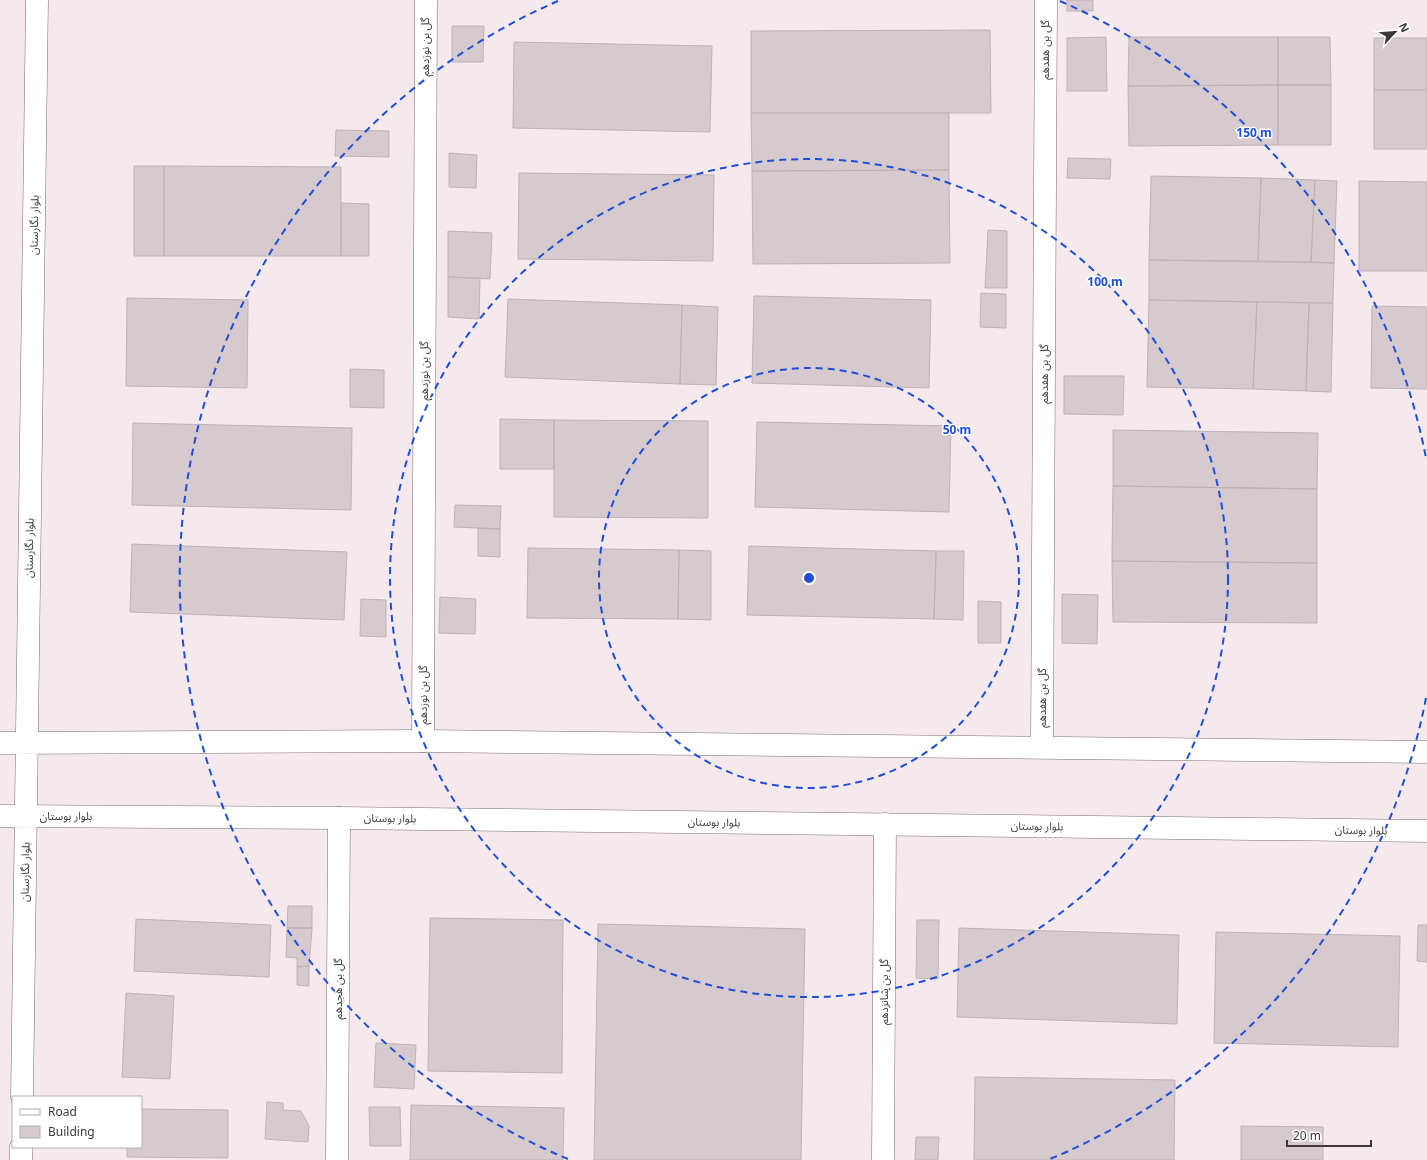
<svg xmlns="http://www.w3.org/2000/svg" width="1427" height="1160" font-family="'Noto Sans','Noto Sans Arabic',sans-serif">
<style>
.building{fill:#d6cacf;stroke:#bdb2b6}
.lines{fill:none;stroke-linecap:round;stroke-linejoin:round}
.minor-casing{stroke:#766c70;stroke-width:23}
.tertiary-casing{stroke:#766c70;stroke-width:23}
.minor{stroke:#fff;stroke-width:22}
.tertiary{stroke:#fff;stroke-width:22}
.ring{fill:none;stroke:#1d4ed8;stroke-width:2;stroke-dasharray:7 5}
.labels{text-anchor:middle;stroke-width:3;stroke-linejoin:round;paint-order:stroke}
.street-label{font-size:11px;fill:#3d393b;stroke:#fff}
.centre{fill:#1d4ed8;stroke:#fff;stroke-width:2}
.ring-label{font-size:12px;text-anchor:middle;font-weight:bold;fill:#1d4ed8;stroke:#fff;stroke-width:3;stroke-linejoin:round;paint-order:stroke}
</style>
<rect width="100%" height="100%" fill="#f5e9ee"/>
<path class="building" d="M1067 0H1093V11H1067Z
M452 26H484L483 62H452Z
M990 30 991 113H751V31Z
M1106 37 1107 91H1067V38Z
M1129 37H1278V85L1128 86Z
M1278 37H1330L1331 85H1278Z
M1374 38H1427V90H1374Z
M514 42 712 46 710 132 513 128Z
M1278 85V145L1129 146 1128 86Z
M1278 85H1331V145H1278Z
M1374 90H1427V149H1374Z
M751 113H949V170L752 171Z
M336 130 389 131V157L335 156Z
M449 153 477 155 476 188 449 187Z
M1068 158 1111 159 1110 179 1067 178Z
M134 166H164V256H134Z
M164 166 341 167V256H164Z
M949 170 950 263 753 264 752 171Z
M519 173 714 175 713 261 518 259Z
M1151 176 1261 178 1258 261 1149 260Z
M1261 178 1315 180 1311 262 1258 261Z
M1315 180 1337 181 1334 263 1311 262Z
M1359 181 1427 182V271H1359Z
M341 203 369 204V256H341Z
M988 230 1007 231V288H985Z
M448 231 492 233 490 279 448 277Z
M1149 260 1334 263 1333 303 1149 300Z
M448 277 480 278 479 319 448 317Z
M981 293 1006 294V328L980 327Z
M754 296 931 300 929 388 752 383Z
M127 298 248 300 247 388 126 386Z
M508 299 682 305 680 384 505 377Z
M1149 300 1257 302 1253 389 1147 387Z
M1257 302 1309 303 1306 391 1253 389Z
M1309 303H1333L1331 392 1306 391Z
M682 305 718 307 716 385 680 384Z
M1372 306 1427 307V389L1371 388Z
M350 369 384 370V408L350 407Z
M1064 376H1124L1123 415 1064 414Z
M500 419 554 420V469H500Z
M554 420 708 421V518L554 517Z
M757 422 951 426 949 512 755 507Z
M133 423 352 428 351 510 132 505Z
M1113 430 1318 433 1317 489 1113 486Z
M1113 486 1317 489V563L1112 561Z
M455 505 501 506 500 529 454 527Z
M478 528 500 529V557L478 556Z
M132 544 347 552 344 620 130 612Z
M749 546 936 551 934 619 747 615Z
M528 548 679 550 678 619 527 618Z
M679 550 711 551V620L678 619Z
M936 551H964L963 620 934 619Z
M1112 561 1317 563V623L1113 622Z
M1062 594 1098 595 1097 644 1062 643Z
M440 597 476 599 475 634 439 633Z
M361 599 386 600V637L360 636Z
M978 601 1001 602V643H978Z
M288 906H312V928H287Z
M430 918 563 920 562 1073 428 1071Z
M136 919 271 925 269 977 134 971Z
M917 920H939L938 979 916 978Z
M598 924 805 929 801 1160H594Z
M1418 925H1427V962L1417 961Z
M287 928H312L309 966 297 967V958L286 957Z
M959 928 1179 935 1177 1024 957 1017Z
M1216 932 1400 936 1398 1047 1214 1043Z
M309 966V986L297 985V967Z
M126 993 174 996 170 1079 122 1077Z
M376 1043 416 1045 414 1089 374 1087Z
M975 1077 1175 1080 1174 1160H974Z
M267 1102 283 1103V1110L301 1111 309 1126 308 1142 265 1139Z
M411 1105 564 1108 563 1160H410Z
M369 1107H400L401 1146H370Z
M141 1109 228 1110V1158L127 1157V1147H141Z
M1241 1126 1323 1127V1160H1241Z
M916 1137H939L938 1160H915Z"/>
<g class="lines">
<defs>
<path id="minor" d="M423 741 426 0
M1042 747 1046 0
M337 1160 339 818
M883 1160 885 824"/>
<path id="tertiary" d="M0 743 423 741 1427 752
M0 816 339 818 1427 831
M22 1097 37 0
M21 1160V1147"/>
</defs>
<use href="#minor" class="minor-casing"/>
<use href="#tertiary" class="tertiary-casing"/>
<use href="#minor" class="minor"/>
<use href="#tertiary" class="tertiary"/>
</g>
<g class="ring">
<circle cx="809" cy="578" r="210"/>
<circle cx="809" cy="578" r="419"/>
<path d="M1426 698A629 629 0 0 1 1050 1159M568 1159A629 629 0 0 1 558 1M1060 1A629 629 0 0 1 1426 458"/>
</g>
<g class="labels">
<g class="street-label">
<text transform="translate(425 47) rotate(-90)" y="4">گل بن نوزدهم</text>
<text transform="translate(1045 50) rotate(-90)" y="4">گل بن هفدهم</text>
<text transform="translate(34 225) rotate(-89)" y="4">بلوار نگارستان</text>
<text transform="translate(424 371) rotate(-90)" y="4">گل بن نوزدهم</text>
<text transform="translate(1044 374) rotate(-90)" y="4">گل بن هفدهم</text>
<text transform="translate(29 548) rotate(-89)" y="4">بلوار نگارستان</text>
<text transform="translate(423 695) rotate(-90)" y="4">گل بن نوزدهم</text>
<text transform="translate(1042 698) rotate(-90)" y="4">گل بن هفدهم</text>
<text x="66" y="820">بلوار بوستان</text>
<text transform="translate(390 818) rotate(1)" y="4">بلوار بوستان</text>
<text transform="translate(714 822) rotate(1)" y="4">بلوار بوستان</text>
<text transform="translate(1037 826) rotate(1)" y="4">بلوار بوستان</text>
<text transform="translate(1361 830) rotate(1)" y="4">بلوار بوستان</text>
<text transform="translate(25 872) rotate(-89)" y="4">بلوار نگارستان</text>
<text transform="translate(338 989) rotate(-90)" y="4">گل بن هجدهم</text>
<text transform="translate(884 992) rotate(-90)" y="4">گل بن شانزدهم</text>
</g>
</g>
<circle cx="809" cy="578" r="6" class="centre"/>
<g class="ring-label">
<text x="1254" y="137">150 m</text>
<text x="1105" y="286">100 m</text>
<text x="957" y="434">50 m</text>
</g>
<rect x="12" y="1096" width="130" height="52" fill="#ffffff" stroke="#b1b0b1"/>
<rect x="20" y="1109" width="20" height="6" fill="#ffffff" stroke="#b1b0b1"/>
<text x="48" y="1116" font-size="12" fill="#3d393b">Road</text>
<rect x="20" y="1126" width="20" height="12" fill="#d6cacf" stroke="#b1b0b1"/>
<text x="48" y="1136" font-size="12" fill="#3d393b">Building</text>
<g transform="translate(1395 32) rotate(64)" stroke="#ffffff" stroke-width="3" paint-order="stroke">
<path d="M0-3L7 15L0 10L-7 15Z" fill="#3d393b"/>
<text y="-6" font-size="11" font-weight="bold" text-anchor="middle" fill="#3d393b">N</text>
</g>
<path d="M1287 1140v6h84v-6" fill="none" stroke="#3d393b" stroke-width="2"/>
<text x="1293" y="1140" font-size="12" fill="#3d393b" stroke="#ffffff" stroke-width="3" paint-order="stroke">20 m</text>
</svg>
